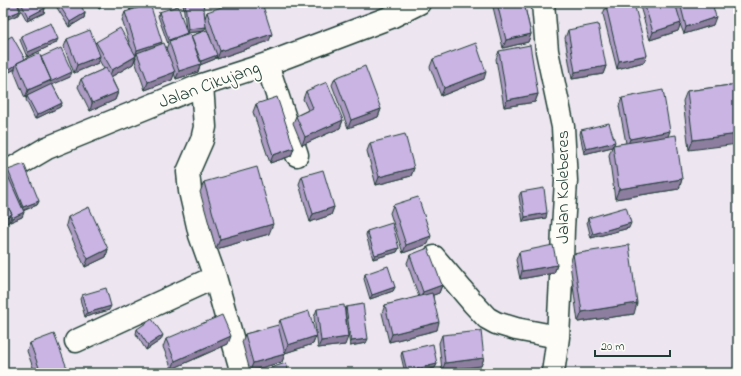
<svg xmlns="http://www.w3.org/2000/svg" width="741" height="376" font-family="'Indie Flower',sans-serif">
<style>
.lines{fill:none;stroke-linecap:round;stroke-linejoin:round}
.street-casing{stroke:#1f3d34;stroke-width:25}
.street{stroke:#fdfcf7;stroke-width:22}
.wall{fill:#ad9bc4;stroke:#1f3d34;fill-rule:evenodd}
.shaded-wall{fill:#8d7ea0;stroke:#1f3d34}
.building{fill:#c9b4e4;stroke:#1f3d34}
.labels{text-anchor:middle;stroke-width:3.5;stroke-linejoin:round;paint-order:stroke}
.street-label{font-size:18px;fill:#1f3d34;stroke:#fdfcf7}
</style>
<rect width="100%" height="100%" fill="#ede6f1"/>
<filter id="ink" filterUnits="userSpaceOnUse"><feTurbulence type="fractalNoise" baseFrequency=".025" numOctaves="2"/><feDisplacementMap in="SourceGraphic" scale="8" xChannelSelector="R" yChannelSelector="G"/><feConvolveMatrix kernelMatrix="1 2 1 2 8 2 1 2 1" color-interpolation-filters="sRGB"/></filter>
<g filter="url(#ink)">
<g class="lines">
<defs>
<path id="street" d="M543 3 547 51 563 127 566 181 563 228 562 260 558 337 553 373
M267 64 297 155
M202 85 205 127 202 140 188 172 190 191 200 235 215 277 242 373
M3 174 47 148 202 85 267 64 391 17 419 3
M434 257 473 303 487 318 496 323 516 329 558 337
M76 341 215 277"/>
</defs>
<use href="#street" class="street-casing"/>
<use href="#street" class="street"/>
</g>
<path class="wall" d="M17 3H42L45 8 44 13 27 21Z
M54 3H79L85 13 84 18 69 27Z
M95 3H108L99 9Z
M128 3H150L149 4 161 44 166 49 168 44 158 16 159 12 186 30 183 3H203L205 18 207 12 269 41 217 59 216 56 215 59 200 65 198 72 176 79 174 73 172 80 145 90 135 61 136 57 133 64 111 77 118 92 115 100 90 111 78 87 81 79 104 69 99 60 98 63 74 73 64 47 67 39 95 43 96 42 131 48 122 20 125 12 130 11ZM205 24 211 40 204 31ZM203 31 191 36 187 35V33Z
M492 3H524L531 34 528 42 503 48Z
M639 3H712L713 25 684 34 680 24 678 31 650 40Z
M606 6 647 55 644 62 617 69 603 14Z
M568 30 606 66 603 74 572 79 565 38Z
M21 36 56 43 27 57 20 40Z
M3 41 25 59 41 57 70 77 52 84 62 103 60 107 35 119 26 100 27 97 25 98 14 71 15 69 4 75 3 73Z
M499 51 538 94 535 102 504 107 496 59Z
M433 59 484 79 441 96 430 67Z
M335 78 381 109 378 117 348 128 332 85Z
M738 84 689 150 683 101 687 91Z
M306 91 343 120 340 128 302 145 293 123 296 116 308 110 303 99Z
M622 98 668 136 682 179 679 189 615 199 609 155 612 147 584 154 580 134 581 130 614 145 626 143 619 106Z
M256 104 294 148 291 156 270 163 253 112Z
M370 143 414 168 411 176 376 185 367 151Z
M8 170 39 201 37 205 23 211 24 212 22 217 10 222 9 221V222L3 225V179L7 177 6 175Z
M302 176 334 207 331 215 310 222 299 184Z
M204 182 269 234 216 249 200 192Z
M521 192 546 218 523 222 519 196Z
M393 205 428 244 403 253 390 213Z
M68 217 108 249 106 257 85 267 66 225Z
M588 218 629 228 591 238 587 222Z
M367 231 399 248 397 252 373 259 366 235Z
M519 252 557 265 554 273 520 279 516 260Z
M573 254 634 314 578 322 570 264Z
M410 255 442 285 439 293 433 295 437 330 389 342 382 313 385 305 419 297 407 263Z
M365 274 395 287 393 291 370 299 364 279Z
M82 295 109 310 85 317 80 299Z
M346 307 366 343 350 346 345 311Z
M317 309 345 345 318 348 314 317Z
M280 320 316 336 313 344 285 353 282 362 250 371 242 342 245 334 278 326Z
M137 329 161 340 146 350 136 334Z
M442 335 484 358 481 366 448 370H442L439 343Z
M166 339 228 344 172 369 163 347Z
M30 343 67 368 65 373H35L27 351Z
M402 351 437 364 435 368 416 373H405L401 356Z"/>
<path class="shaded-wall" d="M103 3H108L99 9 100 5Z
M133 3H150L149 6 130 11Z
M45 8 44 13 27 21 28 17Z
M20 11 18 15 3 21V18Z
M85 13 84 18 69 27 70 22Z
M716 17 713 25 684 34 686 27Z
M681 23 678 31 650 40 653 32Z
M206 27 204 31 187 33 186 37 169 41V40L187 33 188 29Z
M272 34 269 41 217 59 220 51Z
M531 34 528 42 503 48 506 40Z
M58 39 56 43 27 57 28 52Z
M162 42 159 49 137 53 133 64 109 78 112 70 135 57 137 50Z
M217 55 215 59 200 65 198 72 176 79 179 71 200 64 201 61Z
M647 55 644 62 617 69 619 61Z
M100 56 98 63 74 73 77 65Z
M16 65 15 69 4 75 6 71Z
M606 66 603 74 572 79 575 72Z
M72 72 70 77 27 96V97L25 98 28 90Z
M175 72 172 80 145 90 148 82Z
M486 72 484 79 441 96 444 88Z
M118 92 115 100 90 111 92 103Z
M538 94 535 102 504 107 507 100Z
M62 103 60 107 35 119 37 115Z
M381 109 378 117 348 128 351 120Z
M343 120 340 128 302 145 305 137Z
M670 131 667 139 627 147 630 139Z
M738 134V144L689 150 693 140Z
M615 142 613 147V145L612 147 584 154 586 149Z
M294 148 291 156 270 163 273 155Z
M414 168 411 176 376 185 379 177Z
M682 179 679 189 615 199 619 189Z
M39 201 37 205 21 211 23 207Z
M334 207 331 215 310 222 313 214Z
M24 212 22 217 10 222 12 218Z
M547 213 546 218 523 222 525 217Z
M12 214 9 222 3 225V219Z
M631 223 629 228 591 238 593 234Z
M273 224 269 234 216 249 220 239Z
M431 236 428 244 403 253 406 245Z
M399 248 397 252 373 259 375 255Z
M108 249 106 257 85 267 88 259Z
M557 265 554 273 520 279 522 271Z
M442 285 439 293 420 300 423 292Z
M395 287 393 291 370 299 372 295Z
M637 303 634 314 578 322 582 312Z
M111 306 109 310 85 317 87 313Z
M439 322 437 330 389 342 392 334Z
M163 335 161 340 146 350 148 345Z
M231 336 228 344 172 369 175 361Z
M316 336 313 344 285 353 288 345Z
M348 337 345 345 318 348 321 341Z
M368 339 366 343 350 346 351 341Z
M285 354 282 362 250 371 253 363Z
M484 358 481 366 442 371 445 363Z
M437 364 435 368 416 373H406L407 371Z
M67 368 65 373H54Z"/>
<path class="building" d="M3 3H17L20 11 3 18Z
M21 3H42L45 8 28 17Z
M58 3H79L85 13 70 22Z
M185 3H203L206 27 188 29Z
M233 3H262L272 34 220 51 207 12Z
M497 3H524L531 34 506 40Z
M618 3H634L647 55 619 61 606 6Z
M644 3H675L681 23 653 32Z
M680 3H712L716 17 686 27Z
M150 4 162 42 137 50 125 12Z
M178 6 187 33 169 40 159 12Z
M51 23 58 39 28 52 21 36Z
M598 24 606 66 575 72 568 30Z
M120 28 136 56 112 70 96 42Z
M90 30 100 56 77 65 67 39Z
M207 30 217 55 201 61 191 36Z
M190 34 201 64 179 71 169 41Z
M12 36 25 59 17 63 16 65 6 71 3 66V41Z
M164 43 175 72 148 82 137 53Z
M476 43 486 72 444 88 433 59Z
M530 45 538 94 507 100 499 51Z
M61 48 72 72 50 82 51 80 41 57Z
M39 53 51 80 28 90 17 63Z
M365 66 381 109 351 120 335 78Z
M106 68 118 92 92 103 81 79Z
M327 82 343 120 305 137 296 116 313 108 306 91Z
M52 84 62 103 37 115 27 96Z
M738 84V134L693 140 687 91Z
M663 90 670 131 630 139 622 98Z
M277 97 294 148 273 155 256 104Z
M609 123 615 142 586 149 581 130Z
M405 134 414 168 379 177 370 143Z
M676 135 682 179 619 189 613 145Z
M24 164 39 201 23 207 8 170Z
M257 167 273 224 220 239 204 182Z
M323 170 334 207 313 214 302 176Z
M8 176 24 212 12 218 11 216 12 214 3 198V179Z
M544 188 547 213 525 217 521 192Z
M418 197 431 236 406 245 393 205Z
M3 198 12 214 3 219Z
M89 207 108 249 88 259 68 217Z
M626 207 631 223 593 234 588 218Z
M392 223 399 248 375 255 367 231Z
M553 245 557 265 522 271 519 252Z
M629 245 637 303 582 312 573 254Z
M428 248 442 285 423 292 410 255Z
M388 266 395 287 372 295 365 274Z
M106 288 111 306 87 313 82 295Z
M432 293 439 322 392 334 385 305Z
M363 304 368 339 351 341 346 307Z
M344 305 348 337 321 341 317 309Z
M309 311 316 336 288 345 280 320Z
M222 315 231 336 175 361 166 339Z
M152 319 163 335 148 345 137 329Z
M278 325 285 354 253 363 245 334Z
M481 331 484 358 445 363 442 335Z
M54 334 67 368 54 373H41L30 343Z
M433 344 437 364 407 371 402 351Z
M286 363 289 373H259L258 372Z
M181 368 183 373H168Z
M448 369V373H422Z"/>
</g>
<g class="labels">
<g class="street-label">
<text transform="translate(209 84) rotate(-20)" y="6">Jalan Cikujang</text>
<text transform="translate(562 187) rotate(-90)" y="6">Jalan Koleberes</text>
</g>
</g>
<rect width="741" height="376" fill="none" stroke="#fdfcf7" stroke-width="16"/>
<rect x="8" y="8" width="725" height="360" fill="none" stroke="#1f3d34" stroke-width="1.5" filter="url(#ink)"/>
<path d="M595 350v6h75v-6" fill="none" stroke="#1f3d34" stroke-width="2"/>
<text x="601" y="350" font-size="12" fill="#1f3d34" stroke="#fdfcf7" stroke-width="3" paint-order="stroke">20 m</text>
</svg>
